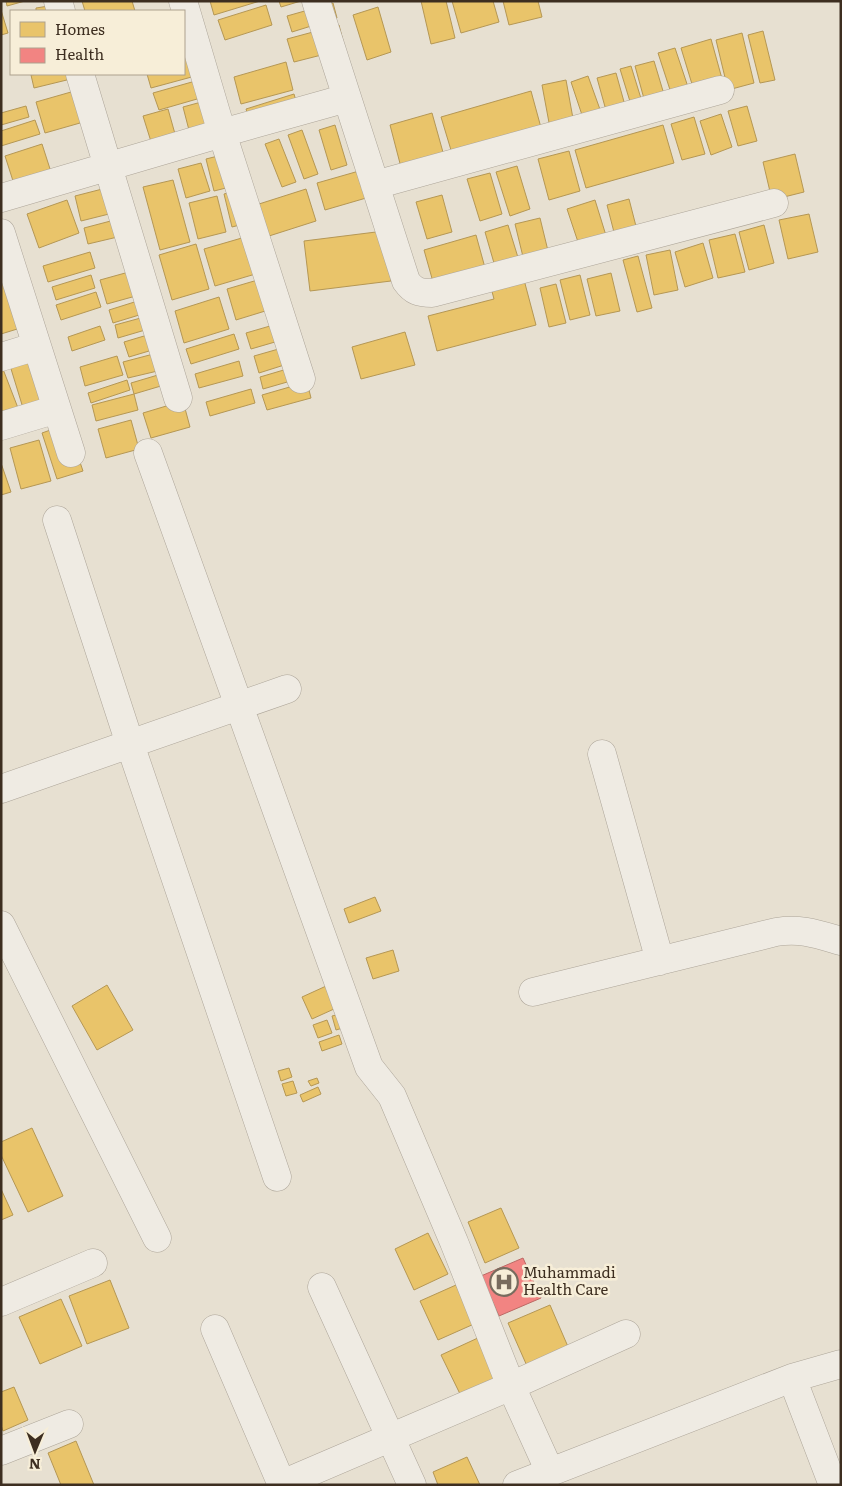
<svg xmlns="http://www.w3.org/2000/svg" width="842" height="1486" font-family="Literata,serif">
<style>
.homes{fill:#e9c46a;stroke:#b59754}
.health{fill:#f28482;stroke:#bc6a65}
.lines{fill:none;stroke-linecap:round;stroke-linejoin:round}
.minor-casing{stroke:#ada599;stroke-width:29}
.minor{stroke:#efebe3;stroke-width:28}
.labels{text-anchor:middle;stroke-width:5;stroke-linejoin:round;paint-order:stroke}
.poi-label{font-size:15px;fill:#3d2e20;stroke:#f7eed8;text-anchor:start}
</style>
<rect width="100%" height="100%" fill="#e7e0d1"/>
<path class="homes" d="M6 1H25L7 6Z
M82 1H132L135 11H85Z
M210 1H260L214 15Z
M279 1H301L281 7Z
M421 1H446L455 38 431 44Z
M452 1H493L499 22 461 33Z
M503 1H538L542 17 509 25Z
M333 3 337 18 292 32 287 16Z
M55 5 56 11H36V8Z
M266 5 272 25 225 40 218 20Z
M378 7 391 52 367 60 353 15Z
M1 10 8 33 1 35Z
M339 25 345 49 294 62 287 39Z
M763 31 775 80 760 83 748 35Z
M742 33 754 83 728 90 716 40Z
M711 39 724 86 695 94 681 48Z
M675 48 690 93 673 99 658 53Z
M184 50 199 75 151 88 147 74H184Z
M654 61 666 101 646 106 635 66Z
M286 62 293 90 241 104 234 77Z
M631 66 643 105 632 108 620 69Z
M616 73 626 109 607 114 597 78Z
M38 74H74L75 78 34 88 31 75Z
M588 76 602 115 584 121 571 82Z
M199 80 204 97 159 110 153 93Z
M566 80 574 124 550 128 542 85Z
M78 90 87 121 45 133 36 102Z
M531 91 543 135 454 160 441 117Z
M294 94 298 108 251 123 246 109Z
M205 101 212 129 190 134 183 107Z
M26 106 29 117 1 125V113Z
M747 106 757 141 738 146 728 111Z
M168 109 177 141 153 148 143 116Z
M432 113 446 163 403 175 390 125Z
M721 114 732 147 711 155 700 121Z
M694 117 705 154 682 160 671 124Z
M35 120 40 134 1 146V131Z
M335 125 347 165 331 170 319 130Z
M663 125 674 163 586 188 575 150Z
M302 130 318 174 304 179 288 135Z
M279 139 296 182 282 187 265 144Z
M42 144 51 172 14 184 5 156Z
M569 151 580 191 549 200 538 159Z
M234 152 242 184 214 191 206 159Z
M795 154 804 192 772 200 763 162Z
M201 163 210 191 186 198 178 169Z
M517 166 530 209 510 216 496 172Z
M366 169 373 196 325 210 317 183Z
M490 173 502 214 480 221 467 179Z
M173 180 190 242 160 250 143 187Z
M114 186 121 211 81 221 75 196Z
M246 188 255 221 232 227 224 194Z
M306 189 316 221 269 236 259 204Z
M442 195 452 232 427 239 416 202Z
M217 196 226 232 198 239 189 203Z
M629 199 638 234 616 240 607 205Z
M67 200 79 233 39 248 27 214Z
M595 200 608 242 581 251 567 209Z
M809 214 818 252 788 259 779 220Z
M122 218 126 235 88 244 84 228Z
M540 218 550 259 525 265 515 224Z
M508 225 520 264 496 270 485 232Z
M764 225 774 263 749 270 739 232Z
M384 231 391 281 310 291 304 241Z
M259 233 269 270 215 286 204 249Z
M735 234 745 272 718 278 709 240Z
M476 235 487 275 435 289 424 250Z
M703 243 713 278 685 287 675 252Z
M196 244 209 289 172 300 159 255Z
M670 250 678 290 654 295 646 255Z
M90 252 95 268 48 282 43 266Z
M638 256 652 308 637 312 623 260Z
M136 270 143 294 107 304 100 280Z
M611 273 620 311 596 316 587 279Z
M278 274 288 304 236 320 227 289Z
M91 275 95 288 56 300 52 287Z
M580 275 590 315 570 320 560 280Z
M523 276 536 325 437 351 428 316 494 299 490 284Z
M12 279 27 326 1 334V283Z
M556 284 566 323 549 327 540 288Z
M96 292 101 307 61 320 56 305Z
M219 297 229 329 184 343 175 311Z
M144 299 149 312 113 323 109 310Z
M148 316 152 328 118 338 115 325Z
M294 319 299 335 251 349 246 333Z
M100 326 105 340 72 351 68 337Z
M405 332 415 365 361 379 352 347Z
M154 333 159 348 129 357 124 342Z
M234 334 239 349 191 364 186 349Z
M296 344 300 360 259 373 254 356Z
M38 350 53 399 23 408 8 359Z
M161 352 166 369 128 378 123 362Z
M117 356 123 375 85 386 80 367Z
M239 361 243 376 199 388 195 374Z
M1 364 18 408 1 414Z
M304 364 308 376 263 389 260 377Z
M168 372 171 383 134 394 131 383Z
M127 380 130 390 91 403 88 393Z
M307 382 311 398 267 410 262 395Z
M251 389 255 403 210 416 206 402Z
M134 394 138 410 96 421 92 405Z
M183 401 190 427 151 438 143 413Z
M131 420 139 449 106 458 98 429Z
M67 424 83 471 57 479 42 433Z
M39 440 51 481 21 489 10 448Z
M1 463 11 492 1 495Z
M375 897 381 911 349 923 344 909Z
M393 950 399 971 373 979 366 958Z
M335 982 345 1004 312 1019 302 997Z
M107 985 133 1030 97 1050 72 1006Z
M349 1012 353 1025 336 1030 332 1016Z
M327 1020 332 1033 318 1038 313 1025Z
M339 1035 342 1044 322 1051 319 1042Z
M289 1068 292 1077 281 1081 278 1071Z
M317 1078 319 1083 311 1086 308 1081Z
M293 1081 297 1093 286 1096 282 1084Z
M318 1087 321 1094 303 1102 300 1095Z
M32 1128 63 1196 28 1212 1 1155V1142Z
M1 1189 13 1215 1 1220Z
M501 1208 519 1248 485 1263 468 1222Z
M428 1233 448 1274 414 1290 395 1249Z
M110 1280 129 1328 87 1344 69 1296Z
M456 1285 474 1324 438 1340 420 1301Z
M61 1299 82 1346 40 1364 19 1317Z
M550 1305 569 1349 527 1366 508 1323Z
M480 1337 500 1379 462 1398 441 1355Z
M14 1387 28 1420 3 1431 1 1425V1392Z
M76 1441 94 1485H61L48 1453Z
M467 1457 480 1485H438L433 1472Z"/>
<path class="health" d="M523 1258 541 1298 499 1316 481 1276Z"/>
<g class="lines">
<defs>
<path id="minor" d="M58 1 61 11
M183 1 222 133 301 379
M316 1 406 281C413 291 419 293 432 293L774 203
M80 74 178 398
M375 185 720 90
M1 198 222 133 347 98
M1 233 71 453
M1 357 37 346
M1 426 57 409
M148 453 369 1067 392 1096 454 1242 511 1386 550 1472
M57 520 130 744 277 1177
M602 754 660 961
M1 789 287 689
M1 925 157 1238
M533 992 776 932C801 928 817 934 841 941
M322 1287 412 1485
M1 1302 93 1263
M215 1329 282 1485
M792 1378 833 1485
M1 1451 69 1424
M282 1484 511 1386 626 1334
M517 1485 792 1378 841 1364"/>
</defs>
<use href="#minor" class="minor-casing"/>
<use href="#minor" class="minor"/>
</g>
<defs>
<symbol id="hospital-ring" viewBox="-11 -11 22 22"><circle r="9.5" fill="#f7eed8" stroke="#786c5e" stroke-width="1.5"/><path d="M-5-5h3v3.5h4V-5h3V5h-3V1.5h-4V5h-3Z" fill="#786c5e"/></symbol>
</defs>
<g fill-rule="evenodd">
<use href="#hospital-ring" x="488" y="1266" width="32" height="32"/>
</g>
<g class="labels">
<g class="poi-label">
<text x="523" y="1278">Muhammadi<tspan x="523" dy="17">Health Care</tspan></text>
</g>
</g>
<rect width="842" height="1486" fill="none" stroke="#3d2e20" stroke-width="5"/>
<rect x="10" y="10" width="175" height="65" fill="#f7eed8" stroke="#ada18e"/>
<rect x="20" y="22" width="25" height="15" fill="#e9c46a" stroke="#ada18e"/>
<text x="55" y="35" font-size="15" fill="#3d2e20">Homes</text>
<rect x="20" y="48" width="25" height="15" fill="#f28482" stroke="#ada18e"/>
<text x="55" y="60" font-size="15" fill="#3d2e20">Health</text>
<g transform="translate(35 1451) rotate(181)" stroke="#f7eed8" stroke-width="4" paint-order="stroke">
<path d="M0-4L9 19L0 12L-9 19Z" fill="#3d2e20"/>
<text y="-8" font-size="14" font-weight="bold" text-anchor="middle" fill="#3d2e20">N</text>
</g>
</svg>
